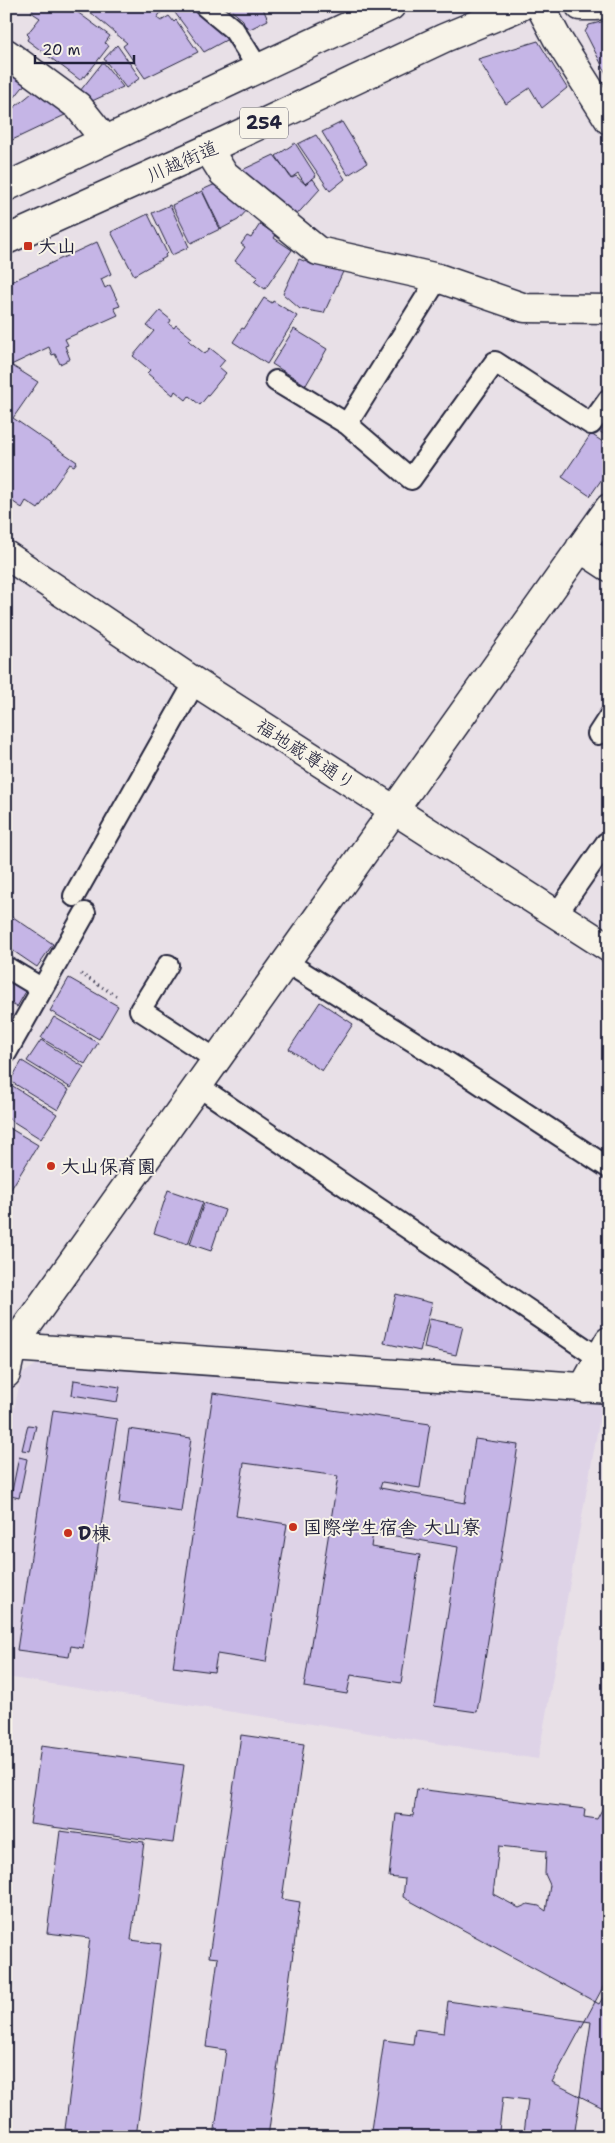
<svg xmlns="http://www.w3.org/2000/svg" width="615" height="2143" font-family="'Shantell Sans','Klee One',sans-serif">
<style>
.built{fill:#ded3e7}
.building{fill:#c5b5e6;stroke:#22223b;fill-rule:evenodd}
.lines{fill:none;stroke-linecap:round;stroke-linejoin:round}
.service-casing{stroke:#22223b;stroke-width:24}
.minor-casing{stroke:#22223b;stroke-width:31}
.tertiary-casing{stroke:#22223b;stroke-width:31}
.trunk-casing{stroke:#22223b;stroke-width:31}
.path{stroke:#22223b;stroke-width:3;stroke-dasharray:1 4;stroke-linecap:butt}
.service{stroke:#f7f3e8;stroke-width:20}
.minor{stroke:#f7f3e8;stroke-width:28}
.tertiary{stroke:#f7f3e8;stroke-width:28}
.trunk{stroke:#f7f3e8;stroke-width:28}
.poi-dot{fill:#c8321e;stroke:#f7f3e8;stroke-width:2}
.labels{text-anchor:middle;stroke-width:4;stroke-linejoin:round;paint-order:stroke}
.shield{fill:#f7f3e8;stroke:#62616f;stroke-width:1}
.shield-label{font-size:18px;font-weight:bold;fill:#22223b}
.street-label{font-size:19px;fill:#22223b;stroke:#f7f3e8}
.poi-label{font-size:19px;font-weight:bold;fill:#22223b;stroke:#f7f3e8;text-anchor:start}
</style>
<rect width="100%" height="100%" fill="#e8e0e7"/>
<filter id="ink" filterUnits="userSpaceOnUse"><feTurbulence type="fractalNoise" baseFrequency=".02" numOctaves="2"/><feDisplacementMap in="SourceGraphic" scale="10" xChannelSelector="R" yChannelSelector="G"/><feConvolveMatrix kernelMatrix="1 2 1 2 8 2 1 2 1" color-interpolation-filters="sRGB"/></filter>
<g filter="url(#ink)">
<path class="built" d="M42 1361 603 1400 538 1759 6 1677V1444L22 1374Z"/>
<path class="building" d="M36 6H69L110 36 105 43 109 46 85 77 83 76 80 80 27 40 29 36 27 34 40 18 31 12Z
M83 6H165L157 18 161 21 169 16 174 22 176 20 198 52 145 78 123 46 127 43Z
M170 6H192L228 39 204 52Z
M226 6H262L268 20 250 29 244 25 243 20Z
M609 20V79L585 32 589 25Z
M538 41 567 88 542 108 530 88 506 104 478 59Z
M117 45 140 78 126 88 104 59Z
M103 62 123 87 92 101 80 91Z
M6 69 26 83 11 102 6 99Z
M37 89 61 108 65 115 6 143V114Z
M342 122 367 163 348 175 322 132Z
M316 135 345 179 330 191 298 144Z
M295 143 316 176 305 184 298 173 291 178 276 156Z
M274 155 292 178 296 176 305 184 313 179 320 189 292 220 238 172Z
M220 182 249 208 238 220 221 229 202 190Z
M202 191 220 229 191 243 172 205Z
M170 205 189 247 172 255 152 213Z
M148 214 167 253 165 255 166 257 134 275 111 232Z
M260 224 276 235 274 238 292 250 265 289 254 281 258 277 235 261 245 247 241 244 247 236 251 238Z
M97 242 111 274 101 279 105 288 110 285 120 306 114 308 118 315 65 339 68 345 65 346 70 359 60 364 55 354 52 355 49 347 11 365 38 382 13 418 77 462 74 466 70 464 38 509 26 501 22 508 6 497V284Z
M301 254 347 263 324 313 300 309 283 294 299 259 314 265Z
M264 298 272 303 273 301 297 316 267 364 233 342 242 328 244 329Z
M160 311 171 320 169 324 174 328 176 325 192 338 189 341 205 354 210 348 225 360 219 367 226 373 200 405 189 396 186 400 175 391 173 395 147 373 150 370 133 356 154 331 147 326Z
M294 329 327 349 306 385 272 364Z
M609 416V438L599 431Z
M591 434 609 446V469L590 496 562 477Z
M609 529V549L599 542Z
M13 917 53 944 37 967 6 946V927Z
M6 974 29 986 17 1007 6 1001Z
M69 978 118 1006 99 1039 50 1011Z
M320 1002 353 1024 322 1071 289 1049Z
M54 1017 98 1043 85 1064 41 1038Z
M41 1040 84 1067 71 1088 27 1061Z
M22 1061 69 1090 58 1110 10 1081Z
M8 1083 57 1114 41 1139 6 1117Z
M6 1126 38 1145 8 1194 6 1193Z
M168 1190 203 1202 188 1244 154 1233Z
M204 1203 225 1210 211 1251 190 1244Z
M396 1294 432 1303 420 1351 384 1343Z
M430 1319 463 1326 456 1355 424 1348Z
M74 1380 120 1387 117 1402 72 1395Z
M213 1393 430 1424 420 1488 382 1482 380 1488 465 1503 475 1439 518 1445 477 1712 434 1706 458 1547 373 1532 371 1547 420 1555 401 1683 351 1675 347 1694 304 1687 338 1476 244 1463 236 1516 287 1524 266 1662 217 1654 214 1672 173 1667Z
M53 1410 117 1419 83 1648 71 1646 69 1657 17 1650Z
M28 1425 36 1426 30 1451 22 1450Z
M129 1429 191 1438 181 1512 119 1503Z
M19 1457 27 1459 19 1498 11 1496Z
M241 1735 304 1744 282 1899 300 1902 268 2137H214L226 2050 206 2047 218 1958 209 1957Z
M41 1746 184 1765 173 1843 30 1824Z
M417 1789 585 1809 584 1817 597 1819 609 1796V1988L599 2004 403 1897 405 1879 389 1877 396 1814 413 1816ZM499 1846 546 1851 545 1874 550 1885 546 1911 539 1906 528 1904 519 1908 493 1894Z
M60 1831 144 1842 131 1940 161 1944 136 2137 65 2129 90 1938 47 1933Z
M609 1976V2111L552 2082Z
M448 2001 591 2022 574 2137H370L384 2040 413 2044 415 2029 444 2033ZM503 2097 528 2100 524 2133 499 2131Z"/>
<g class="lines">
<defs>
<path id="service" d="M205 6 234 30 258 68
M438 278 347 424 411 479 495 362 591 424 609 399
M276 381 347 424
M598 734 609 717
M74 896 195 682
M556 915 606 843 609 845
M286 962 461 1071 609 1168
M168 965 140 1010 217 1060
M6 967 41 988
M6 1053 85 913
M198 1086 599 1358"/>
<path id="minor" d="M6 53 78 106 105 140
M208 149 223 173 318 251 438 278 525 308 609 309
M580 548 609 567
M6 1345 12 1347 609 1389
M6 1374 12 1347 609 508
M583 1388 609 1341"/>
<path id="tertiary" d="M540 6 557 38 609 120
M580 6H596
M6 555 195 682 609 948"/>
<path id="trunk" d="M6 187 391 6
M6 240 208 149 444 38 521 6"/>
</defs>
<use href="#service" class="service-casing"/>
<use href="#minor" class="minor-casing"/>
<use href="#tertiary" class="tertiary-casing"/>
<use href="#trunk" class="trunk-casing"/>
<path class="path" d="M81 974 118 997"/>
<use href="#service" class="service"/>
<use href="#minor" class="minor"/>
<use href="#tertiary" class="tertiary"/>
<use href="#trunk" class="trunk"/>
</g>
</g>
<g class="poi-dot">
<rect x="23" y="241" width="10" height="10" rx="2.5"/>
<circle cx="51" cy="1166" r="5"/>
<circle cx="293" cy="1527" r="5"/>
<circle cx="68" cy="1533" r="5"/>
</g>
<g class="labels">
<rect class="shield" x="240" y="107.5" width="48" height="31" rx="4"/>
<g class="shield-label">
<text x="264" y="129">254</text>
</g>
<g class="street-label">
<text transform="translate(182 161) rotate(-24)" y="7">川越街道</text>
<text transform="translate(306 754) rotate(33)" y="7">福地蔵尊通り</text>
</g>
<g class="poi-label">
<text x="38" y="253">大山</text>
<text x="61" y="1173">大山保育園</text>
<text x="303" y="1534">国際学生宿舎 大山寮</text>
<text x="78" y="1540">D棟</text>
</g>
</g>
<rect width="615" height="2143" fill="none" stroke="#f7f3e8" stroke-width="25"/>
<rect x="12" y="12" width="590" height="2118" fill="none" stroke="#22223b" stroke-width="2" filter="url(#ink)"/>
<path d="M35 55v8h99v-8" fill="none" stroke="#22223b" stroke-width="2.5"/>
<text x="42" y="55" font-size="15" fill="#22223b" stroke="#f7f3e8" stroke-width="4" paint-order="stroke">20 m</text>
</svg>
